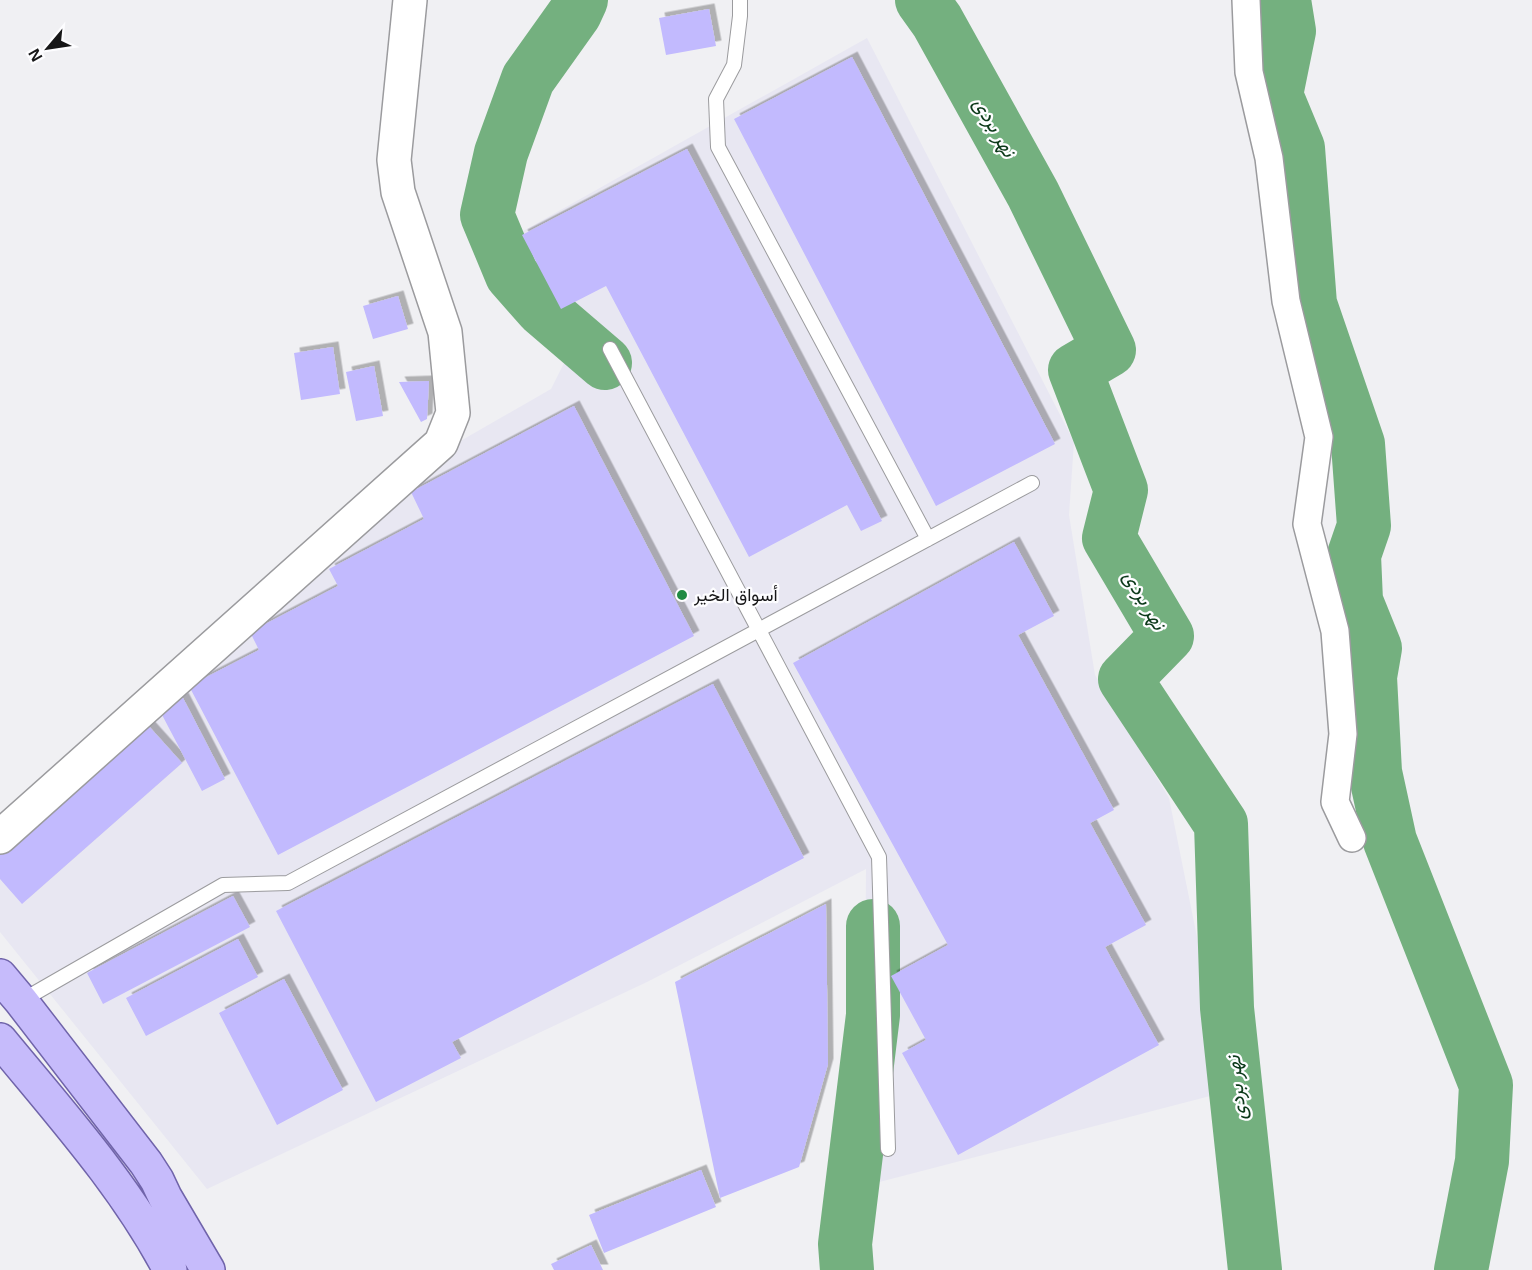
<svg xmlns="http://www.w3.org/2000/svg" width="1532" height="1270" font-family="Arial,Vazirmatn,sans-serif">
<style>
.built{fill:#e8e7f2}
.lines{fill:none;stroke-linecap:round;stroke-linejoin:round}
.river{stroke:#74b07f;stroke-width:54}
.building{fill:#c2bafe;filter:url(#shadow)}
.lane-casing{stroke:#9b9b9e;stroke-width:16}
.street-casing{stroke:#9b9b9e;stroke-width:30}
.secondary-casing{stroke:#9b9b9e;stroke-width:36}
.primary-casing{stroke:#7064aa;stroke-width:36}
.lane{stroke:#fff;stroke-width:14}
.street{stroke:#fff;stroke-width:27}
.secondary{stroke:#fff;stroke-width:33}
.primary{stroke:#c6bbfb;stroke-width:33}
.poi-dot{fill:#208b43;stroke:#fdfdff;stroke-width:2}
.labels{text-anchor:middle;stroke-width:4.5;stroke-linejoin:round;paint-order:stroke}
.poi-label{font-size:18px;fill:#161617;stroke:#fdfdff;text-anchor:start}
.water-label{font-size:20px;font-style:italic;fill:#0b3919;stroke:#fdfdff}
</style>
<defs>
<filter id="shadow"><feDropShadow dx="5.5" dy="-5.5" stdDeviation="0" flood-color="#0004"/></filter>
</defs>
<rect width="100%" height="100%" fill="#f0f0f3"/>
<path class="built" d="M867 38 1074 442 1069 515 1095 675 1169 798 1204 972 1214 1095 864 1186 866 869 647 982 207 1189 0 932V845L450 447 551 389 579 333 545 326 504 285 482 254Z"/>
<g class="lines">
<path class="river" d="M581 0 575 13 528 79 501 153 487 215 512 275 542 309 605 363
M922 0 937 21 1033 194 1109 350 1075 370 1121 490 1109 538 1167 636 1125 679 1221 824 1227 1008 1255 1270
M1284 0 1289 31 1276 95 1298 148 1310 304 1358 444 1364 526 1354 555 1356 601 1375 648 1370 677 1375 772 1390 841 1486 1085 1482 1161 1461 1270
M847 1270 845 1244 873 1015V926"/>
</g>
<path class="building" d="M709 9 716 46 666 55 659 18Z
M852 57 1055 444 936 506 734 119Z
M687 149 882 521 861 531 847 505 749 557 606 286 561 309 522 235Z
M398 296 408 329 373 339 363 306Z
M333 347 340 394 301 400 294 353Z
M374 366 383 416 356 421 346 372Z
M429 381 427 419 421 422 399 382Z
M574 406 694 636 278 855 189 686 259 650 250 632 338 586 329 569 424 519 411 492Z
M1014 542 1054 616 1018 635 1114 810 1090 823 1146 925 1105 947 1159 1045 958 1155 902 1053 926 1040 891 976 948 945 793 663Z
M713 684 804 858 452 1042 461 1058 376 1102 276 911Z
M183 698 225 779 202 791 160 711Z
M146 723 182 763 22 904 0 879V852Z
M233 896 250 927 103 1004 87 973Z
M826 904 828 1064 799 1167 720 1198 675 982Z
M238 939 258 977 146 1036 126 998Z
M284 979 343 1090 277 1125 219 1013Z
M701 1170 716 1207 604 1253 589 1215Z
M591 1245 603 1270H554L551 1264Z"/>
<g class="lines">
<defs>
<path id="lane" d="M740 0V16L734 65 716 99 718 147 928 539
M610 349 879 857 888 1149
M21 1001 223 885 288 883 1032 483"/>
<path id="street" d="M1246 0 1249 72 1269 158 1286 301 1319 437 1307 524 1335 631 1343 734 1335 802 1352 838"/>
<path id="secondary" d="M0 837 441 443 453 413 445 332 398 192 394 160 410 0"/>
<path id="primary" d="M0 976 21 1001 146 1163 157 1180 165 1197 208 1270
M0 1040C60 1113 126 1186 170 1270"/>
</defs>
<use href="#lane" class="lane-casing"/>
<use href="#street" class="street-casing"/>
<use href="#secondary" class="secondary-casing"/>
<use href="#primary" class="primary-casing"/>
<use href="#lane" class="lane"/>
<use href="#street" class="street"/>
<use href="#secondary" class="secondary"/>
<use href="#primary" class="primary"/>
</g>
<circle class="poi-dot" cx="682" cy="595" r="6"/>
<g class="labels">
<g class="poi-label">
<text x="694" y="601">أسواق الخير</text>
</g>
<g class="water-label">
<text transform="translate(995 127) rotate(60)" y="7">نهر بردى</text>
<text transform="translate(1145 600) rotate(60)" y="7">نهر بردى</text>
<text transform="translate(1236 1088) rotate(-96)" y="7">نهر بردى</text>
</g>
</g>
<g transform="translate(48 48) rotate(241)" stroke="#fdfdff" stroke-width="4.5" paint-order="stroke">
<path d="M0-4.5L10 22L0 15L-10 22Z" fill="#161617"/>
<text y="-9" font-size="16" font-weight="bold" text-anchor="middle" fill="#161617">N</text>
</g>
</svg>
